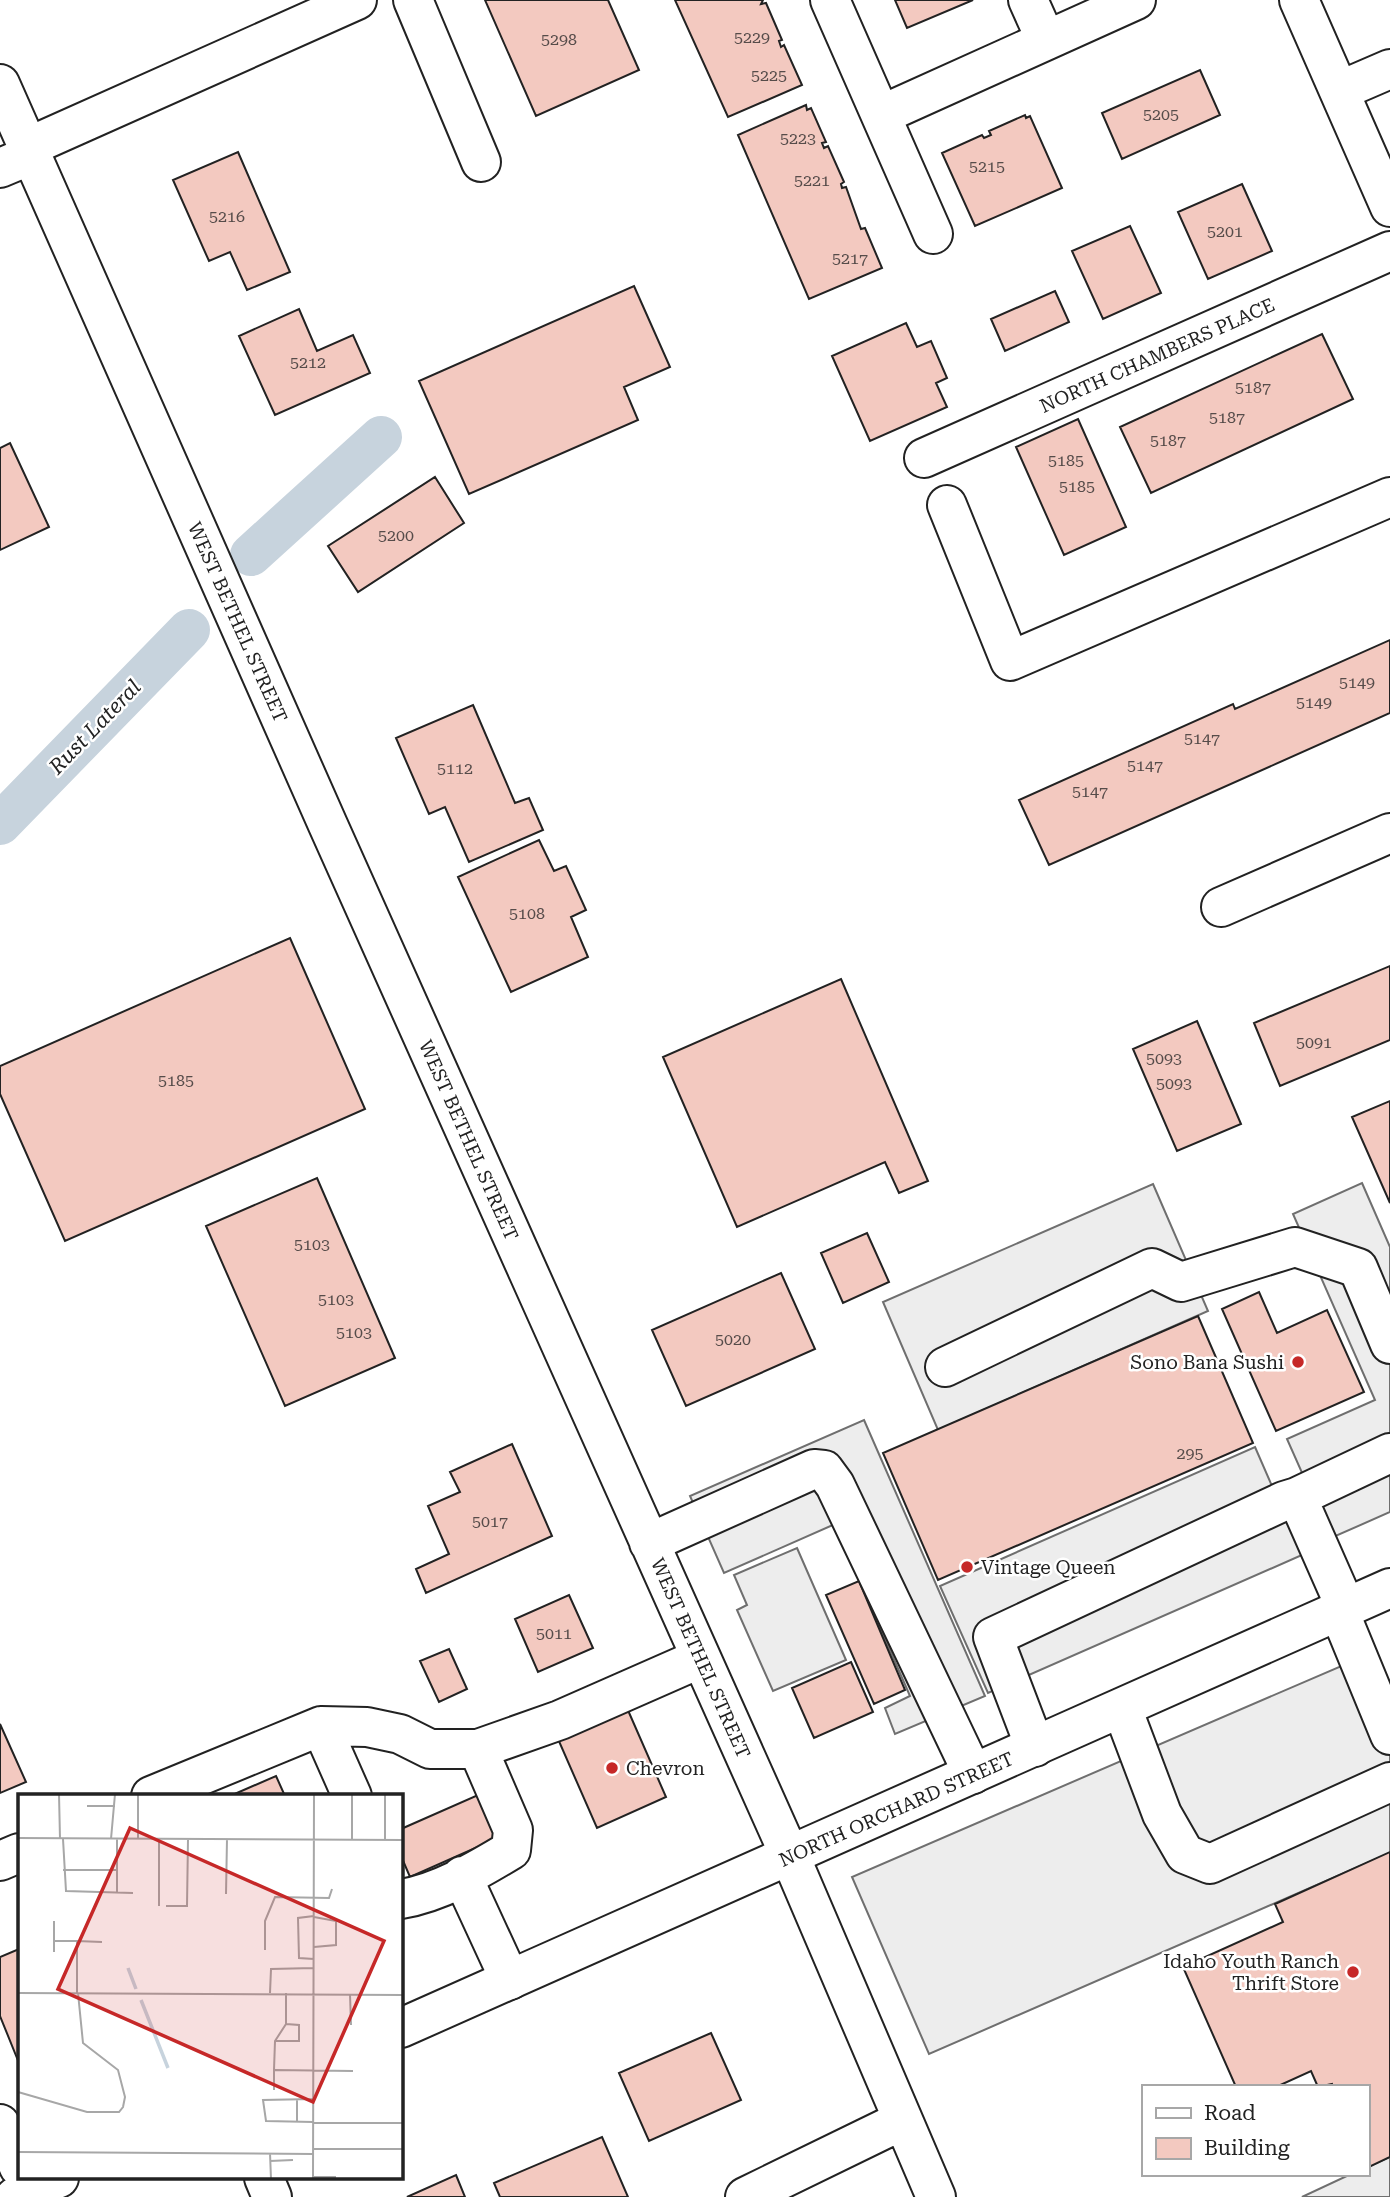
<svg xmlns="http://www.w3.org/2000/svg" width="1390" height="2197" font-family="'Roboto Serif',serif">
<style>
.parking{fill:#ededed;stroke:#6f6f6f;stroke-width:2}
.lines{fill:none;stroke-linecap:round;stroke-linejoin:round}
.canal{stroke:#c7d3dd;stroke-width:42}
.building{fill:#f3c9c0;stroke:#222;stroke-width:2}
.minor-casing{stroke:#222;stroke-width:42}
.major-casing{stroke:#222;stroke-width:42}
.minor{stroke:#fff;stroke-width:38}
.major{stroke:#fff;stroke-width:38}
.poi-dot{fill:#c62828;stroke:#fff;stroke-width:2.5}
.labels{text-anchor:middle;stroke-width:5;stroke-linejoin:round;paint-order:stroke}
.number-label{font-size:16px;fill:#564c4a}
.street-label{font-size:19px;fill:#222;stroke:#fff}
.poi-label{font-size:19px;fill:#222;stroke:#fff;text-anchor:end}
.water-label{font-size:21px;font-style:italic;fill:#222;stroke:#fff}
.inset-river{fill:none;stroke:#c7d3dd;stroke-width:3.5}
.inset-road{fill:none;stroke:#a7a7a7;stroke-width:2}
.view{fill:#c62828;fill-opacity:0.15;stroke:#c62828;stroke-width:3.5}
.inset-edge{fill:none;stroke:#222;stroke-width:3.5}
</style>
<rect width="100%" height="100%" fill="#fff"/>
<path class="parking" d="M1362 1183 1390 1247V1512L1331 1538 1287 1439 1375 1400 1293 1214Z
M1153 1184 1208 1311 938 1430 883 1302Z
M864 1420 985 1696 895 1734 885 1708 910 1696 835 1524 724 1573 690 1496Z
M1255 1447 1302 1555 988 1693 940 1586Z
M797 1548 846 1660 773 1691 737 1610 747 1605 734 1575Z
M1353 1661 1390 1745V1853L929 2054 852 1877Z
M1390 2157V2197H1302L1351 2174H1367V2167Z"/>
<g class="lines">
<path class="canal" d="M251 555 381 437
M0 824 189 630"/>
</g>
<path class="building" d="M485 0H608L639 70 536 116Z
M675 0H763L761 4 766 3 782 40 779 41 781 47 784 45 802 85 728 117Z
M895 0H973L907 28Z
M1200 70 1220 115 1122 159 1102 113Z
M806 105 807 110 811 108 826 142 822 143 824 148 828 146 844 182 841 184 842 188 846 187 861 229 865 228 882 268 809 299 738 135Z
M1025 115 1026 118 1030 116 1062 188 975 226 942 153 982 135 984 138 991 135 989 131Z
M238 152 290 272 247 290 230 252 209 261 173 180Z
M1242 184 1272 251 1208 279 1178 212Z
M1130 226 1161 293 1103 319 1072 251Z
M634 286 670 367 624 387 638 420 469 494 419 381Z
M1055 291 1069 322 1005 351 991 319Z
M299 309 317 351 353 335 370 373 275 415 239 336Z
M906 323 917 347 931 341 947 378 936 383 947 407 870 441 832 356Z
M1322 334 1353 399 1151 493 1120 427Z
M1078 419 1126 527 1064 555 1016 447Z
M10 443 49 527 0 550V448Z
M435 477 464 523 358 592 328 546Z
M1390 640V713L1049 865 1019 800 1233 704 1235 709Z
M473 705 515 803 529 798 543 830 469 862 445 807 429 814 396 738Z
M539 840 554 871 566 866 586 910 571 917 588 957 511 992 458 877Z
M290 938 365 1109 65 1241 0 1094V1066Z
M1390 966V1040L1280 1086 1254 1023Z
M841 979 928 1181 899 1193 885 1162 737 1227 663 1057Z
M1197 1021 1241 1124 1177 1151 1133 1049Z
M1390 1101V1203L1352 1117Z
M317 1178 395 1358 285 1406 206 1226Z
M867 1233 889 1282 843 1303 821 1253Z
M781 1273 815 1349 686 1406 652 1330Z
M1259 1292 1277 1333 1327 1310 1364 1392 1276 1431 1222 1309Z
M1198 1316 1253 1443 938 1580 883 1453Z
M512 1444 552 1536 426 1593 416 1569 449 1554 428 1506 460 1492 450 1472Z
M859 1581 905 1690 874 1704 826 1595Z
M569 1595 593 1648 538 1672 515 1619Z
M449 1649 467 1689 439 1702 420 1661Z
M851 1662 873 1712 814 1738 792 1688Z
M627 1708 666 1797 597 1828 558 1739Z
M0 1724 26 1782 0 1793Z
M276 1776 285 1796H230Z
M478 1795 498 1838 410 1877 401 1856V1829Z
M1390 1852V2157L1369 2167 1367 2087H1333L1332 2084 1318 2087 1311 2071 1276 2087H1236L1183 1967 1283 1922 1275 1904Z
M19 1949V2063L0 2016V1957Z
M711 2033 741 2100 649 2141 619 2073Z
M602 2137 628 2197H500L494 2183Z
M456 2175 465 2197H407Z"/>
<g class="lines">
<defs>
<path id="minor" d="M413 0 481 162
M830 0 933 234
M1028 0 1046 40
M1299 0 1390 207
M0 84 328 825 790 1856 936 2197
M1339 91 1390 69
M881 115 1136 0
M28 147 357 0
M0 168 31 155
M924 458 1390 251
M947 505 1010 661 1390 497
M1221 907 1390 833
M945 1367 1152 1268 1181 1282 1295 1247 1358 1268 1390 1344
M1297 1497 1390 1453
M649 1543 814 1469 824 1470 835 1485 973 1774
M1339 1611 1390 1735
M1122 1708 1162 1814 1185 1854 1210 1864 1390 1782
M321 1726 352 1796
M1035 1747 993 1637 1284 1501 1297 1497 1346 1608
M151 1796 321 1726 367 1727 400 1734 430 1749H478L560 1720 701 1658
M0 1861 19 1853
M462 1876 510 1980
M401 1899C439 1893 478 1870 511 1850L513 1830 478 1749
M0 2124 19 2167
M264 2178 272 2197
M745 2197 903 2120"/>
<path id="major" d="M401 2028 1390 1588
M15 2197 59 2178"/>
</defs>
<use href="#minor" class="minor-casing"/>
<use href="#major" class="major-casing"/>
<use href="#minor" class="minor"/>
<use href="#major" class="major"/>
</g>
<g class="poi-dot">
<circle cx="1298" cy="1362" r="7"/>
<circle cx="967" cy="1567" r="7"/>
<circle cx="612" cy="1768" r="7"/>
<circle cx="1353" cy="1972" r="7"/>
</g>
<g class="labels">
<g class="number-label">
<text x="752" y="43">5229</text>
<text x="559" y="45">5298</text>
<text x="769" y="81">5225</text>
<text x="1161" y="120">5205</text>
<text x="798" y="144">5223</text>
<text x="987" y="172">5215</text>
<text x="812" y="186">5221</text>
<text x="227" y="222">5216</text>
<text x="1225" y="237">5201</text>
<text x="850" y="264">5217</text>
<text x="308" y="368">5212</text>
<text x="1253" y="393">5187</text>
<text x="1227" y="423">5187</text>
<text x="1168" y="446">5187</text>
<text x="1066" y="466">5185</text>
<text x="1077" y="492">5185</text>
<text x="396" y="541">5200</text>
<text x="1357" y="688">5149</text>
<text x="1314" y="708">5149</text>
<text x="1202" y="744">5147</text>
<text x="1145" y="771">5147</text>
<text x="455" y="774">5112</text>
<text x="1090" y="797">5147</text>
<text x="527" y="919">5108</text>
<text x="1314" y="1048">5091</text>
<text x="1164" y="1064">5093</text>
<text x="176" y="1086">5185</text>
<text x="1174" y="1089">5093</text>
<text x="312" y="1250">5103</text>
<text x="336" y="1305">5103</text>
<text x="354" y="1338">5103</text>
<text x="733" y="1345">5020</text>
<text x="1190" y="1459">295</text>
<text x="490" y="1527">5017</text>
<text x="554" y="1639">5011</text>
</g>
<g class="street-label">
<text transform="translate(1157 355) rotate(-24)" y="7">NORTH CHAMBERS PLACE</text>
<text transform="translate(238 622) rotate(66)" y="7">WEST BETHEL STREET</text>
<text transform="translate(469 1140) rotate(66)" y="7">WEST BETHEL STREET</text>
<text transform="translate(701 1658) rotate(66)" y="7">WEST BETHEL STREET</text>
<text transform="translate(896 1809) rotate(-24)" y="7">NORTH ORCHARD STREET</text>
</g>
<g class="poi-label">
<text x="1284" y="1369">Sono Bana Sushi</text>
<text x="981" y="1574" text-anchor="start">Vintage Queen</text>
<text x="626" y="1775" text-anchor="start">Chevron</text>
<text x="1339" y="1968">Idaho Youth Ranch<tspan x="1339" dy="22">Thrift Store</tspan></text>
</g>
<g class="water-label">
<text transform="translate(95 727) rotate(-46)" y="7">Rust Lateral</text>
</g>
</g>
<g transform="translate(18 1794)">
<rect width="385" height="385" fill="#fff"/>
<path class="inset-river" d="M110 174 118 195M123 206 150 274"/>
<path class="inset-road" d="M41 0 42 45M120 0V45M334 0V46M367 0V46M69 12H97M0 44 385 46M45 45 48 97 115 99M93 45 97 0M99 45V99M141 45V112M45 76H99M208 100 209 45M148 112H169L170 45M296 122 280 124 281 164 296 165M296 123 318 127V151L296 153M36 127V158M37 147H59V199M59 147 84 148M247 156V127L257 103 311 104 314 95M0 199 385 201M252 199 253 175 296 174M332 200 333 231M257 247H281V231L268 230M256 276 257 247 268 230V199M256 296V276L335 277M0 298 69 318H101L105 313 107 303 100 276 65 249 60 199M279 327V305M295 328 248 327 245 306 295 305M295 329H385M295 355H385M0 358 295 360M252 359 253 385M252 367 275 366M295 383H318M295 385 296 0"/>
<path class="view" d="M112 34 366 147 295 308 40 195Z"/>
<rect width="385" height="385" class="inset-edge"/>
</g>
<rect x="1142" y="2085" width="228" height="91" fill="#ffffff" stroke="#a7a7a7" stroke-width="2"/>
<rect x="1156" y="2108" width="35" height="10" fill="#ffffff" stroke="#a7a7a7" stroke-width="2"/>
<text x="1204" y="2120" font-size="21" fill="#222222">Road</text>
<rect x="1156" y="2138" width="35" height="21" fill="#f3c9c0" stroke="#a7a7a7" stroke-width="2"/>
<text x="1204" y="2155" font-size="21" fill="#222222">Building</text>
</svg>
